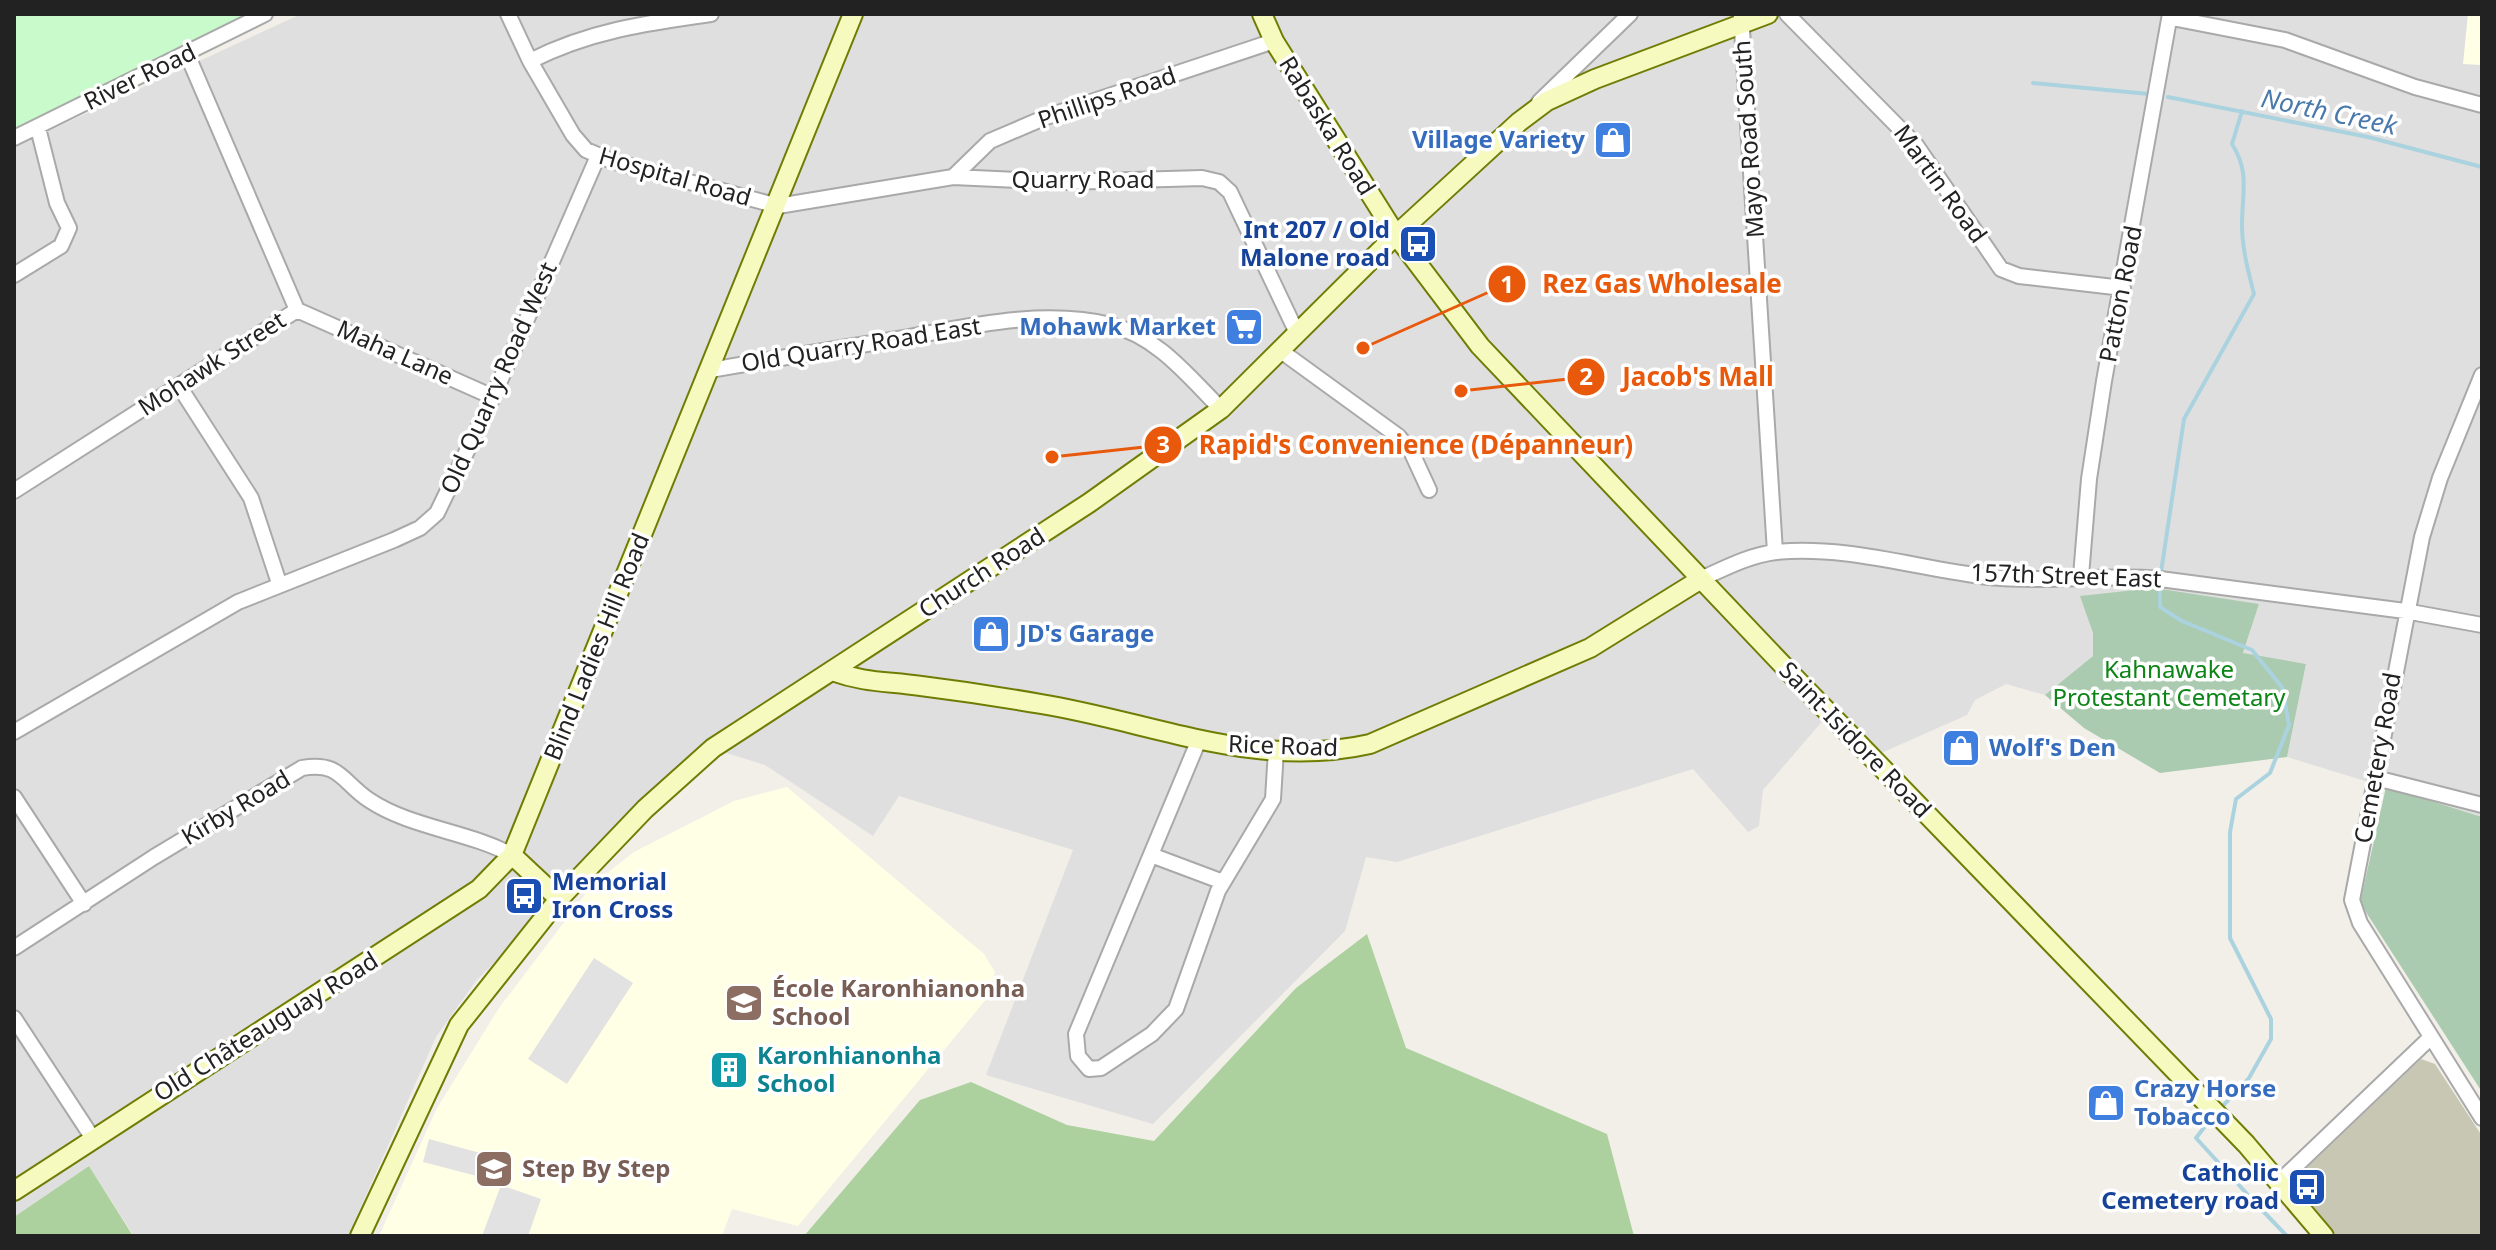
<svg xmlns="http://www.w3.org/2000/svg" width="2496" height="1250" font-family="'Noto Sans',sans-serif">
<style>
.residential{fill:#e0dfdf}
.education{fill:#ffffe5}
.construction{fill:#c7c7b4}
.forest{fill:#add19e}
.cemetery{fill:#aacbaf}
.park{fill:#c8facc}
.parking{fill:#e2e2e2}
.lines{fill:none;stroke-linecap:round;stroke-linejoin:round}
.stream{stroke:#aad3df;stroke-width:4}
.street-casing{stroke:#a9a9a9;stroke-width:18}
.secondary-casing{stroke:#707d05;stroke-width:22}
.street{stroke:#fff;stroke-width:14}
.secondary{stroke:#f7fabf;stroke-width:18}
.labels{text-anchor:middle;stroke-width:7;stroke-linejoin:round;paint-order:stroke}
.street-label{font-size:24px;fill:#222;stroke:#fff}
.shop-label{font-size:24px;font-weight:bold;fill:#366cbe;stroke:#fff;text-anchor:start}
.transit-label{font-size:24px;font-weight:bold;fill:#164399;stroke:#fff;text-anchor:end}
.park-label{font-size:24px;fill:#0c8416;stroke:#fff}
.education-label{font-size:24px;font-weight:bold;fill:#785e54;stroke:#fff;text-anchor:start}
.culture-label{font-size:24px;font-weight:bold;fill:#0d838f;stroke:#fff;text-anchor:start}
.water-label{font-size:26px;font-style:italic;fill:#4a7aab;stroke:#fff}
.leader{fill:none;stroke:#e8590c;stroke-width:3}
.callout-dot{fill:#e8590c;stroke:#fff;stroke-width:3}
.mark-label{font-size:24px;text-anchor:middle;font-weight:bold;fill:#fff}
.callout-label{font-size:26px;text-anchor:middle;font-weight:bold;fill:#e8590c;stroke:#fff;stroke-width:7;stroke-linejoin:round;paint-order:stroke}
</style>
<rect width="100%" height="100%" fill="#f2efe9"/>
<path class="residential" d="M301 14H2482V817L2287 757 2306 664 2243 654 2259 604 2081 596 2093 633V656L2045 695 2006 684 1975 700 1967 715 1879 754 1832 710 1763 790 1759 826 1748 832 1693 769 1397 862 1366 857 1345 931 1153 1124 986 1075 1073 850 899 796 873 836 765 765 707 747 476 981 436 1037 348 1236H134L89 1166 14 1217V147Z"/>
<path class="education" d="M2468 14H2482V65L2463 64Z
M787 787 984 954 995 972 988 997 798 1226 732 1209 722 1236H379L436 1110 499 1008 593 884 634 852 734 801Z"/>
<path class="construction" d="M2421 1059 2435 1064 2482 1136V1236H2337L2299 1189 2298 1176Z"/>
<path class="forest" d="M1367 934 1406 1048 1607 1134 1634 1236H804L920 1100 971 1082 1067 1125 1154 1141 1296 988Z
M89 1166 133 1236H14V1217Z"/>
<path class="cemetery" d="M2154 588 2259 604 2243 653 2306 664 2287 757 2160 773 2084 728 2045 695 2093 656V633L2080 596Z
M2386 787 2482 817V1092L2360 903Z"/>
<path class="park" d="M14 14H265L14 138Z"/>
<path class="parking" d="M594 958 633 983 567 1084 528 1059Z
M429 1139 506 1160 500 1182 423 1162Z
M501 1185 541 1199 528 1236H482Z"/>
<g class="lines">
<path class="stream" d="M2033 83 2149 94
M2168 97 2368 137 2482 167
M2219 1110 2249 1078 2271 1039V1019L2230 938V832L2236 799 2270 773 2289 725 2282 687 2252 650 2182 621 2160 607V579L2184 419 2254 294C2248 270 2242 249 2242 224 2242 193 2250 172 2232 144L2242 111
M2213 1116 2196 1138 2248 1195
M2261 1209 2287 1236"/>
<defs>
<path id="street" d="M508 14 530 61 573 135 586 150 612 161 778 206 953 177 1064 182 1202 178 1219 182 1230 192 1297 333
M1741 14 1775 552
M1787 14 1916 145 2001 269 2019 276 2123 288
M2172 18 2285 40 2415 87 2482 105
M530 61C589 31 646 23 711 14
M1539 102 1630 14
M14 138 265 14
M953 177 990 141 1046 117 1274 41
M14 275 61 246 69 228 57 203 38 128
M297 310 493 397
M1281 351 1398 436 1411 451 1429 490
M710 370C773 359 835 349 898 339 965 327 1042 308 1111 325 1157 336 1189 377 1221 409
M2482 375 2440 478 2422 537 2352 900 2360 923 2482 1118
M179 386 251 498 279 583
M14 491 297 310 187 54
M2081 576 2089 479 2104 381 2170 14
M1701 579C1725 568 1750 555 1776 552 1848 545 1918 569 1989 577 2045 583 2104 574 2160 579L2405 611 2482 625
M14 732 238 602 394 540 420 528 437 513 493 397 598 156
M1198 742 1076 1034 1078 1056 1089 1069 1101 1068 1152 1034 1176 1009 1218 891 1273 799 1276 750
M2376 778 2482 805
M14 797 84 904
M1151 855 1223 882
M14 948 154 857 302 768C340 761 342 782 369 800 411 828 467 831 512 855
M14 1018 92 1137
M2279 1182 2431 1037"/>
<path id="secondary" d="M1262 14 1274 41 1396 235 1480 346 1796 679 2246 1144 2324 1236
M832 671C865 683 887 681 921 686 961 691 1001 697 1041 704 1152 722 1255 770 1370 744L1590 648 1701 579
M512 855 559 899
M14 1191 479 889 512 855 853 14
M360 1236 459 1025 559 899 645 809 713 748 1089 503 1221 409 1396 235 1519 122 1547 101 1595 79 1768 14"/>
</defs>
<use href="#street" class="street-casing"/>
<use href="#secondary" class="secondary-casing"/>
<use href="#street" class="street"/>
<use href="#secondary" class="secondary"/>
</g>
<defs>
<symbol id="shop-square" viewBox="-11 -11 22 22"><rect x="-9" y="-9" width="18" height="18" rx="4" fill="#3f7fe0" stroke="#fff"/><path d="M-5-2.5h2.3a2.7 3.5 0 0 1 5.4 0H5L5.5 6h-11ZM-1.5-2.5h3a1.5 2.3 0 0 0-3 0Z" fill="#fff"/></symbol>
<symbol id="bus-square" viewBox="-11 -11 22 22"><rect x="-9" y="-9" width="18" height="18" rx="4" fill="#1a4fb4" stroke="#fff"/><path d="M-5-6H5V4H4V6H2V4H-2V6H-4V4H-5ZM-3.5-4V0h7V-4ZM-3.5 1.2v1.5H-2V1.2ZM2 1.2v1.5H3.5V1.2Z" fill="#fff"/></symbol>
<symbol id="supermarket-square" viewBox="-11 -11 22 22"><rect x="-9" y="-9" width="18" height="18" rx="4" fill="#3f7fe0" stroke="#fff"/><path d="M-6-5.5h2.5l.6 2H6L4.5 2H-2.5L-4.4-4H-6ZM-1.5 3.2a1.3 1.3 0 1 0 .1 0ZM3 3.2a1.3 1.3 0 1 0 .1 0Z" fill="#fff"/></symbol>
<symbol id="school-square" viewBox="-11 -11 22 22"><rect x="-9" y="-9" width="18" height="18" rx="4" fill="#8d6e63" stroke="#fff"/><path d="M0-5L7-2L0 1L-7-2ZM-4 1L0 2.5L4 1V4Q0 6-4 4Z" fill="#fff"/></symbol>
<symbol id="building-square" viewBox="-11 -11 22 22"><rect x="-9" y="-9" width="18" height="18" rx="4" fill="#0f9aa8" stroke="#fff"/><path d="M-4-6H4V6H1V3H-1V6H-4ZM-2.5-4.3h1.7v1.8h-1.7ZM.8-4.3h1.7v1.8H.8ZM-2.5-1h1.7V.8h-1.7ZM.8-1h1.7V.8H.8Z" fill="#fff"/></symbol>
</defs>
<g fill-rule="evenodd">
<use href="#shop-square" x="1591" y="118" width="44" height="44"/>
<use href="#bus-square" x="1396" y="222" width="44" height="44"/>
<use href="#supermarket-square" x="1222" y="305" width="44" height="44"/>
<use href="#shop-square" x="969" y="612" width="44" height="44"/>
<use href="#shop-square" x="1939" y="726" width="44" height="44"/>
<use href="#bus-square" x="502" y="874" width="44" height="44"/>
<use href="#school-square" x="722" y="981" width="44" height="44"/>
<use href="#building-square" x="707" y="1048" width="44" height="44"/>
<use href="#shop-square" x="2084" y="1081" width="44" height="44"/>
<use href="#school-square" x="472" y="1147" width="44" height="44"/>
<use href="#bus-square" x="2285" y="1165" width="44" height="44"/>
</g>
<g class="labels">
<g class="street-label">
<text transform="translate(140 77) rotate(-26)" y="8">River Road</text>
<text transform="translate(1107 98) rotate(-19)" y="8">Phillips Road</text>
<text transform="translate(1327 126) rotate(58)" y="8">Rabaska Road</text>
<text transform="translate(1749 139) rotate(-94)" y="8">Mayo Road South</text>
<text transform="translate(675 177) rotate(16)" y="8">Hospital Road</text>
<text x="1083" y="188">Quarry Road</text>
<text transform="translate(1940 184) rotate(54)" y="8">Martin Road</text>
<text transform="translate(2121 294) rotate(-79)" y="8">Patton Road</text>
<text transform="translate(861 345) rotate(-9)" y="8">Old Quarry Road East</text>
<text transform="translate(395 353) rotate(24)" y="8">Maha Lane</text>
<text transform="translate(212 364) rotate(-33)" y="8">Mohawk Street</text>
<text transform="translate(499 378) rotate(-66)" y="8">Old Quarry Road West</text>
<text transform="translate(982 573) rotate(-33)" y="8">Church Road</text>
<text transform="translate(2066 576) rotate(2)" y="8">157th Street East</text>
<text transform="translate(597 647) rotate(-68)" y="8">Blind Ladies Hill Road</text>
<text transform="translate(1855 740) rotate(46)" y="8">Saint-Isidore Road</text>
<text transform="translate(1283 746) rotate(2)" y="8">Rice Road</text>
<text transform="translate(2378 758) rotate(-80)" y="8">Cemetery Road</text>
<text transform="translate(236 808) rotate(-31)" y="8">Kirby Road</text>
<text transform="translate(266 1027) rotate(-32)" y="8">Old Châteauguay Road</text>
</g>
<g class="shop-label">
<text x="1585" y="148" text-anchor="end">Village Variety</text>
<text x="1216" y="335" text-anchor="end">Mohawk Market</text>
<text x="1019" y="642">JD's Garage</text>
<text x="1989" y="756">Wolf's Den</text>
<text x="2134" y="1097">Crazy Horse<tspan x="2134" dy="28">Tobacco</tspan></text>
</g>
<g class="transit-label">
<text x="1390" y="238">Int 207 / Old<tspan x="1390" dy="28">Malone road</tspan></text>
<text x="552" y="890" text-anchor="start">Memorial<tspan x="552" dy="28">Iron Cross</tspan></text>
<text x="2279" y="1181">Catholic<tspan x="2279" dy="28">Cemetery road</tspan></text>
</g>
<g class="park-label">
<text x="2169" y="678">Kahnawake<tspan x="2169" dy="28">Protestant Cemetary</tspan></text>
</g>
<g class="education-label">
<text x="772" y="997">École Karonhianonha<tspan x="772" dy="28">School</tspan></text>
<text x="522" y="1177">Step By Step</text>
</g>
<g class="culture-label">
<text x="757" y="1064">Karonhianonha<tspan x="757" dy="28">School</tspan></text>
</g>
<g class="water-label">
<text transform="translate(2329 112) rotate(12)" y="9">North Creek</text>
</g>
</g>
<path class="leader" d="M1363 348L1507 284M1461 391L1586 377M1052 457L1163 445"/>
<g class="callout-dot">
<circle cx="1363" cy="348" r="8"/>
<circle cx="1461" cy="391" r="8"/>
<circle cx="1052" cy="457" r="8"/>
<circle cx="1507" cy="284" r="20"/>
<circle cx="1586" cy="377" r="20"/>
<circle cx="1163" cy="445" r="20"/>
</g>
<g class="mark-label">
<text x="1507" y="293">1</text>
<text x="1586" y="385">2</text>
<text x="1163" y="453">3</text>
</g>
<g class="callout-label">
<text x="1662" y="293">Rez Gas Wholesale</text>
<text x="1698" y="386">Jacob's Mall</text>
<text x="1416" y="454">Rapid's Convenience (Dépanneur)</text>
</g>
<rect width="2496" height="1250" fill="none" stroke="#222222" stroke-width="32"/>
</svg>
